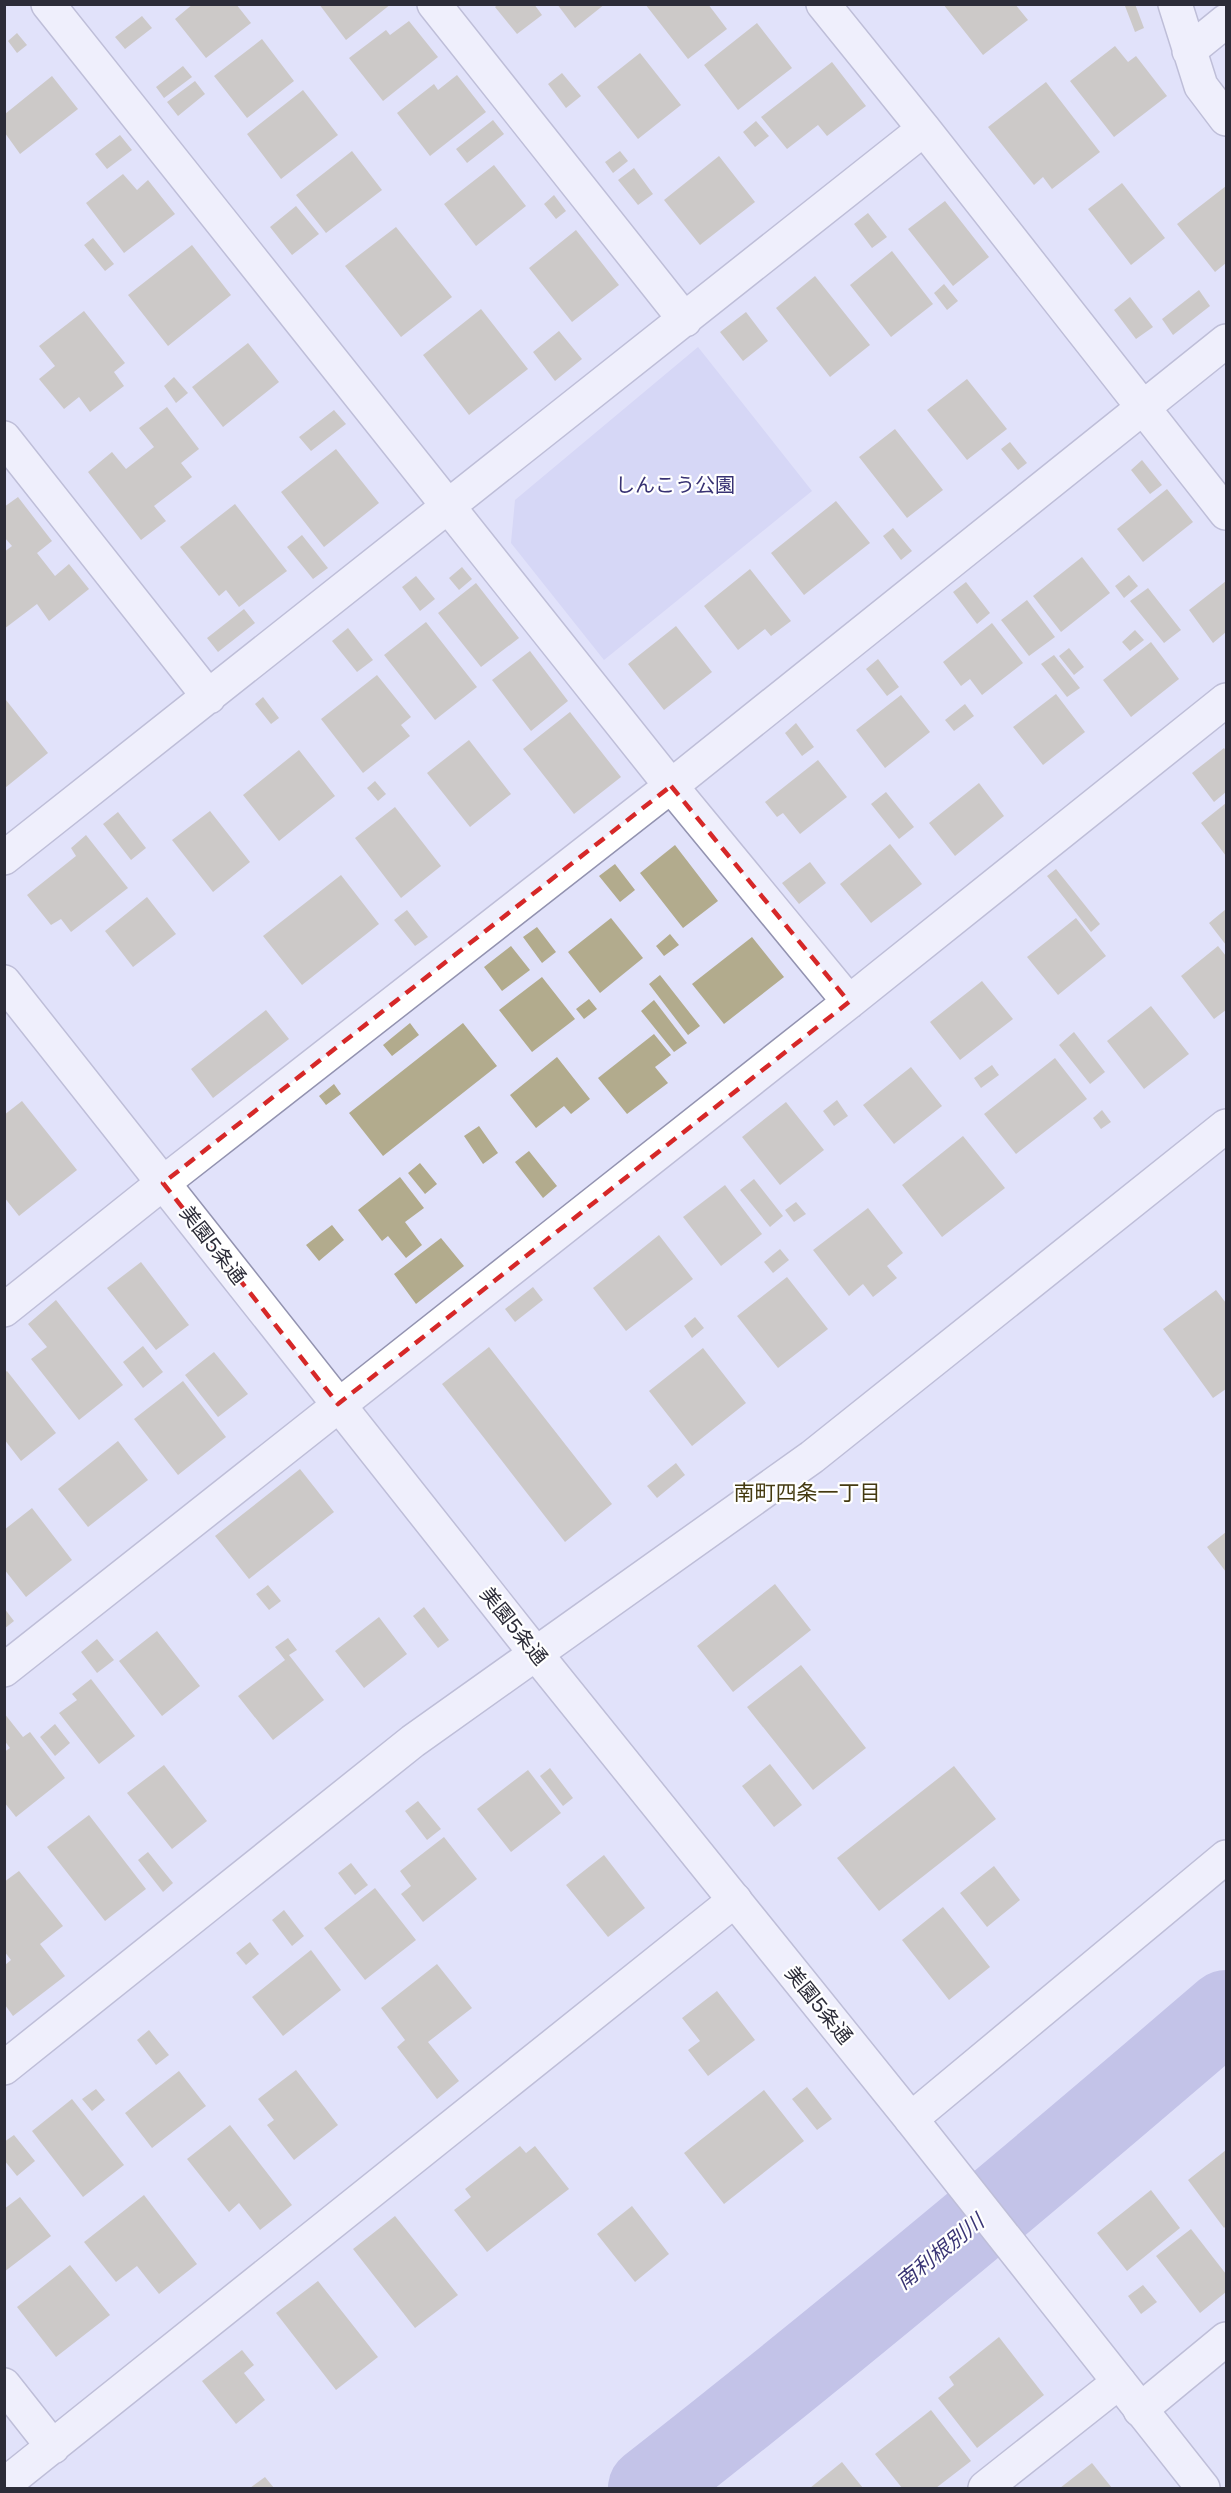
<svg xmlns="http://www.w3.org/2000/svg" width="1231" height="2493" font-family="'Public Sans','Noto Sans JP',sans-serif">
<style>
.green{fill:#c7c9f1}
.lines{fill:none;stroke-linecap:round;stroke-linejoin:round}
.river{stroke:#9d9ed3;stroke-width:82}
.building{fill:#b2ab8d}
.street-casing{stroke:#9393b0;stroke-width:36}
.secondary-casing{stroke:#9393b0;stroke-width:36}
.street{stroke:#fff;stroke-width:33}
.secondary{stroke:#fff;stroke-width:33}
.marked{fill:none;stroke:#d62828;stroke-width:4.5;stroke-dasharray:12 8;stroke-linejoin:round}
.labels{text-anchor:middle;stroke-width:4.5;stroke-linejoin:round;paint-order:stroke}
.park-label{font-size:20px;fill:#383273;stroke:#fff}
.street-label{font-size:20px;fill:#2c2c38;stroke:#fff}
.neighbourhood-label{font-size:21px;fill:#443a10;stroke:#fff}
.water-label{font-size:21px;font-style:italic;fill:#3a3575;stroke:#fff}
</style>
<rect width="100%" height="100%" fill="#e1e2fa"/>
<path class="green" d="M698 347 812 491 604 660 511 543 515 500Z"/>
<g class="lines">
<path class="river" d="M649 2488C846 2334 1037 2173 1226 2011"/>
</g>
<path class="building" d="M193 4H236L251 23 206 58 175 19Z
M319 4H391L346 40Z
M498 4H534L542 15 517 34 495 7Z
M557 4H605L575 28Z
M645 4H708L727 29 688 59Z
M943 4H1015L1028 20 983 55Z
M1129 4H1135L1144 28 1135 32 1125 6Z
M142 16 152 28 125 49 115 37Z
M409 21 438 57 383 101 349 58 386 30 390 35Z
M757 23 792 68 738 110 704 65Z
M17 33 27 45 17 53 8 41Z
M262 39 294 81 247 118 214 76Z
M1115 46 1128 62 1136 56 1167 96 1114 137 1070 81Z
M640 53 681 105 638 139 597 87Z
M832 62 866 106 827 136 818 125 787 149 761 117Z
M183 66 192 77 164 98 156 87Z
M562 73 581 96 566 108 548 84Z
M457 75 486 112 430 156 397 113 434 84 438 90Z
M52 76 78 109 20 154 5 133V114Z
M195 81 205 94 178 116 167 102Z
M1046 82 1100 152 1052 189 1043 177 1034 185 988 127Z
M303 90 338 135 281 179 247 134Z
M493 120 504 134 467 163 456 149Z
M756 121 769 136 755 147 743 132Z
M120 135 132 150 107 169 95 154Z
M352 151 382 190 326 233 296 195Z
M620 151 628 161 613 173 605 162Z
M719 156 755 202 700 245 664 200Z
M494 165 526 206 476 246 444 204Z
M634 168 653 194 638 205 618 180Z
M123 174 137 190 148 180 175 214 124 253 86 203Z
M1122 183 1165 238 1131 265 1088 209Z
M1226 186V263L1215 272 1177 224Z
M554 195 566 211 556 219 544 204Z
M945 201 989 257 953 286 908 229Z
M296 206 319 234 292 255 270 227Z
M868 213 887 237 872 248 854 224Z
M396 227 452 297 401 337 345 266Z
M576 230 619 285 572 322 529 268Z
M93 238 114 264 105 271 84 245Z
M192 245 231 295 168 346 128 295Z
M892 251 933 304 891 337 850 285Z
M815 276 870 345 830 377 776 308Z
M944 284 958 301 947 310 934 293Z
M1199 290 1210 306 1173 335 1162 319Z
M1130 297 1153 327 1136 339 1114 310Z
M481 309 528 369 469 415 423 355Z
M84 311 125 363 114 372 124 386 90 412 79 397 64 409 39 379 55 366 39 346Z
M746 312 768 341 743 361 720 332Z
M559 331 582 359 555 381 533 352Z
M248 343 279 382 223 427 192 387Z
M174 377 188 393 176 403 164 386Z
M967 379 1007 429 967 460 927 410Z
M167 407 199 449 181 463 192 477 154 506 166 521 141 540 88 472 112 452 126 469 154 447 139 428Z
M334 410 346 424 311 451 299 437Z
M895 429 943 490 907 518 859 457Z
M1010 442 1027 463 1018 470 1001 449Z
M336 449 379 503 324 547 281 492Z
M1142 460 1162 485 1150 494 1131 470Z
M1167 489 1193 522 1143 562 1117 529Z
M18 497 52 541 37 553 55 576 69 564 89 589 49 621 37 604 4 629V552L12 546 4 537V507Z
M836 501 870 543 804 595 771 553Z
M235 504 287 571 239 607 226 590 219 596 180 547Z
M893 528 912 551 901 560 883 536Z
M302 535 328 568 313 579 287 547Z
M1082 557 1110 593 1061 632 1033 596Z
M462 567 472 579 459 590 449 578Z
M750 569 791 621 771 636 765 629 738 650 704 606Z
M1129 575 1138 586 1124 598 1115 586Z
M416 576 435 599 420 611 402 587Z
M1226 581V632L1213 643 1189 610Z
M966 582 990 613 977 624 953 592Z
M476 583 519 638 481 667 438 613Z
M1148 588 1181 630 1164 643 1130 601Z
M1027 600 1055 637 1029 656 1001 620Z
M244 609 255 623 218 652 207 638Z
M426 622 477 687 435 720 384 655Z
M992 623 1023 663 982 695 970 679 961 686 943 662Z
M676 626 712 672 664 710 628 664Z
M348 628 373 660 357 672 332 641Z
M1135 630 1144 640 1130 651 1122 642Z
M1151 642 1179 679 1131 717 1103 680Z
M1069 648 1084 667 1074 675 1059 656Z
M530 651 568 701 531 731 492 680Z
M1054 655 1080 688 1067 697 1041 664Z
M878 659 899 687 887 696 866 669Z
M377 675 411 717 401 725 410 736 363 773 321 719Z
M1056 694 1085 732 1043 765 1013 727Z
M901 695 930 732 885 768 856 730Z
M263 697 279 718 271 724 255 704Z
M6 700 48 753 5 788V701Z
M965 704 974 716 954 731 945 720Z
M570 712 621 777 574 814 523 749Z
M796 723 814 747 802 756 785 733Z
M469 740 511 794 470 827 427 773Z
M1224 748 1226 751V792L1214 802 1192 773Z
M299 750 335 796 279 841 243 795Z
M818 760 847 797 800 834 783 813 777 817 765 802Z
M375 781 386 794 378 801 367 788Z
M979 783 1004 816 955 856 929 823Z
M886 792 914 827 899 839 871 804Z
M1226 803V856L1201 823Z
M395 807 441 866 401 898 355 838Z
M210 811 250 862 213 892 172 840Z
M118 812 146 848 131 860 103 824Z
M86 835 128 888 71 932 61 919 51 925 27 895 76 856 71 848Z
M890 844 922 884 871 923 840 884Z
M675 845 718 901 683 928 640 873Z
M810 862 826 883 799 904 782 883Z
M615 864 635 890 620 902 599 876Z
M1056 869 1100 924 1091 932 1047 876Z
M341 875 379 924 302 985 263 936Z
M147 897 176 934 133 967 105 931Z
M1226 909V945L1209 923Z
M407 910 428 937 415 946 394 920Z
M611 918 643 958 600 993 568 952Z
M1076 918 1106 956 1058 995 1027 957Z
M537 927 556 952 542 963 523 937Z
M670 934 679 945 664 956 656 946Z
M752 937 784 977 724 1024 692 984Z
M511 946 530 970 502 991 484 967Z
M1218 946 1226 956V1010L1214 1019 1181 976Z
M660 975 700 1026 688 1035 649 984Z
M542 977 575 1019 532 1052 499 1010Z
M982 981 1013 1019 960 1060 930 1022Z
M589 999 597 1009 584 1019 576 1009Z
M654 1000 687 1043 674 1052 641 1011Z
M1151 1006 1189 1054 1144 1089 1107 1041Z
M266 1010 289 1039 213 1098 191 1069Z
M410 1023 419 1035 392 1056 383 1045Z
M463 1023 497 1066 383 1156 349 1113Z
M1074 1032 1105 1072 1090 1084 1059 1045Z
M654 1034 671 1055 655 1067 668 1083 627 1114 598 1078Z
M557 1057 590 1099 571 1114 564 1106 536 1128 510 1095Z
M1055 1058 1087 1099 1016 1154 984 1114Z
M992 1065 999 1075 981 1088 974 1078Z
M911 1067 942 1106 894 1144 863 1105Z
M334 1084 341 1094 326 1105 319 1096Z
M837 1100 848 1116 834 1126 823 1111Z
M22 1101 77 1170 19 1216 4 1197V1115Z
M786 1102 824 1150 780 1185 742 1137Z
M1102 1110 1111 1122 1101 1129 1093 1118Z
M479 1126 498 1153 483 1164 464 1136Z
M963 1136 1005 1188 942 1237 902 1185Z
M529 1151 557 1186 543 1198 515 1162Z
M420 1163 437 1184 425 1194 408 1173Z
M400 1177 424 1208 405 1222 422 1245 406 1258 388 1236 382 1241 358 1210Z
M754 1179 783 1216 770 1227 740 1190Z
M725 1185 762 1234 721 1266 683 1217Z
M796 1202 806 1214 794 1222 785 1210Z
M868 1208 903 1253 887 1266 897 1278 873 1297 863 1284 849 1296 813 1250Z
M332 1225 344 1240 319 1261 306 1245Z
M659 1235 693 1279 626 1331 593 1288Z
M441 1238 464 1266 416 1304 394 1274Z
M780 1249 789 1260 773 1273 764 1262Z
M141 1262 189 1325 156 1350 107 1288Z
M787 1277 828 1329 778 1368 737 1316Z
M533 1287 543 1300 515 1322 505 1309Z
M1216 1290 1226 1303V1389L1213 1398 1163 1329Z
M56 1300 123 1385 79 1420 31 1359 47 1347 28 1324Z
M695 1317 704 1328 692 1338 684 1326Z
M143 1346 163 1372 143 1388 123 1362Z
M489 1347 612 1504 565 1542 442 1384Z
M703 1348 746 1403 692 1446 649 1391Z
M214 1352 248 1394 218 1417 185 1375Z
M7 1371 56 1433 21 1461 4 1439V1373Z
M183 1381 226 1437 178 1475 134 1419Z
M118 1441 148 1480 88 1527 58 1489Z
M676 1463 685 1475 657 1498 647 1486Z
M300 1469 334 1512 249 1579 215 1536Z
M32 1508 72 1560 26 1597 4 1569V1530Z
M1226 1532V1572L1207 1547Z
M775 1584 811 1630 733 1692 697 1646Z
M268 1585 281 1601 269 1610 256 1594Z
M424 1607 449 1640 438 1648 413 1616Z
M4 1608 14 1621 4 1629Z
M379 1617 407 1654 364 1688 335 1651Z
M157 1631 200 1686 162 1716 119 1661Z
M288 1638 297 1650 289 1655 324 1700 273 1740 238 1696 285 1660 275 1647Z
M97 1639 114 1660 97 1673 81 1652Z
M801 1665 866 1748 813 1790 747 1707Z
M91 1679 135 1736 99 1764 59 1713 77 1700 72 1694Z
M4 1713 23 1737 30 1732 65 1778 16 1817 4 1802V1752L10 1748 4 1740Z
M55 1724 70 1743 55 1756 40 1737Z
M770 1764 802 1805 774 1827 742 1786Z
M164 1765 207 1821 172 1849 127 1793Z
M954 1766 996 1819 879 1911 837 1858Z
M550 1768 573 1798 563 1806 540 1776Z
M528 1770 561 1813 511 1852 477 1809Z
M418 1801 441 1829 427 1840 405 1811Z
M89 1815 146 1889 105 1921 47 1847Z
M444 1837 477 1879 423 1922 401 1894 411 1886 400 1871Z
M148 1852 173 1883 163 1892 138 1860Z
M604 1855 645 1908 608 1937 566 1885Z
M351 1863 368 1885 355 1895 338 1873Z
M994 1866 1020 1900 987 1927 960 1893Z
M19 1871 63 1926 40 1944 65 1976 13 2016 5 2005V1965L11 1960 4 1951V1882Z
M375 1888 416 1940 365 1980 324 1928Z
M943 1907 990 1967 949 2000 902 1940Z
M284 1910 304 1936 292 1946 272 1920Z
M250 1942 259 1954 246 1965 236 1953Z
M311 1950 341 1990 283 2036 252 1997Z
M437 1964 472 2008 428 2042 459 2081 437 2099 397 2047 405 2040 381 2008Z
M717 1991 755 2040 708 2076 688 2050 700 2041 682 2018Z
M149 2030 169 2055 156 2065 137 2040Z
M296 2070 338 2125 294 2160 267 2125 274 2120 258 2099Z
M179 2071 206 2106 152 2148 125 2113Z
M807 2087 832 2119 817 2130 792 2099Z
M96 2089 105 2100 92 2111 82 2099Z
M764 2090 804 2141 724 2204 684 2153Z
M72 2099 124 2165 83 2197 32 2131Z
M230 2125 292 2205 260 2230 239 2203 229 2212 187 2159Z
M14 2135 35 2161 17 2176 4 2160V2142Z
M520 2146 526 2153 535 2146 569 2189 487 2252 454 2210 471 2197 465 2189Z
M1226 2150V2226L1224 2228 1188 2180Z
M1151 2190 1180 2228 1127 2271 1097 2233Z
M144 2195 197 2264 159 2294 137 2266 116 2282 84 2242Z
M20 2197 51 2236 4 2272V2209Z
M632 2206 669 2254 635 2282 597 2234Z
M395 2216 458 2295 415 2328 353 2249Z
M1191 2229 1226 2274V2292L1200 2313 1156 2256Z
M70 2265 110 2315 56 2357 17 2307Z
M318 2281 378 2357 336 2390 276 2313Z
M1143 2285 1157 2302 1141 2314 1128 2296Z
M999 2337 1044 2395 977 2448 938 2398 954 2385 949 2377Z
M242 2350 254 2365 244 2373 265 2400 236 2424 202 2381Z
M931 2410 971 2461 936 2488H902L875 2454Z
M842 2462 863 2488H810Z
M1092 2463 1112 2488H1060Z
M265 2477 274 2488H250Z"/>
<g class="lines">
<defs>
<path id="street" d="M48 4 671 786 849 1002
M434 4 685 320
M823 4 924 129 1226 513
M1175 4 1201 86 1226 119
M1189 51 1226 21
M4 438 209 697
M4 858 924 129
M4 1310 163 1183 671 786 1226 341
M4 1670 849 1002 1226 700
M911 2119 1226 1857
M4 2385 53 2447
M1140 2410 1226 2339
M4 2485 735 1900
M985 2488 1119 2382"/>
<path id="secondary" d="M4 982 536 1654 911 2119 1203 2488
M4 2068 413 1741 812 1457 1226 1126"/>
</defs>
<use href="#street" class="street-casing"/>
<use href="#secondary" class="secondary-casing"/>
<use href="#street" class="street"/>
<use href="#secondary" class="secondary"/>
</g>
<path d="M0 0H1231V2493H0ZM671 786 849 1002 338 1404 163 1183Z" fill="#e1e2fa" fill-opacity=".55" fill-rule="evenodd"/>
<path class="marked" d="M671 786 849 1002 338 1404 163 1183Z"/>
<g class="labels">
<g class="park-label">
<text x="675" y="492">しんこう公園</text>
</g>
<g class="street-label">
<text transform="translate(213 1245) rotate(52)" y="7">美園5条通</text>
<text transform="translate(514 1626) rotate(51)" y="7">美園5条通</text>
<text transform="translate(819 2005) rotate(51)" y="7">美園5条通</text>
</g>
<g class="neighbourhood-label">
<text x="807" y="1500">南町四条一丁目</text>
</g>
<g class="water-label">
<text transform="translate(940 2252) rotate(-39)" y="7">南利根別川</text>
</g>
</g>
<rect width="1231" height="2493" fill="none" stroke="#2c2c38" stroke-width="12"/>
</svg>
